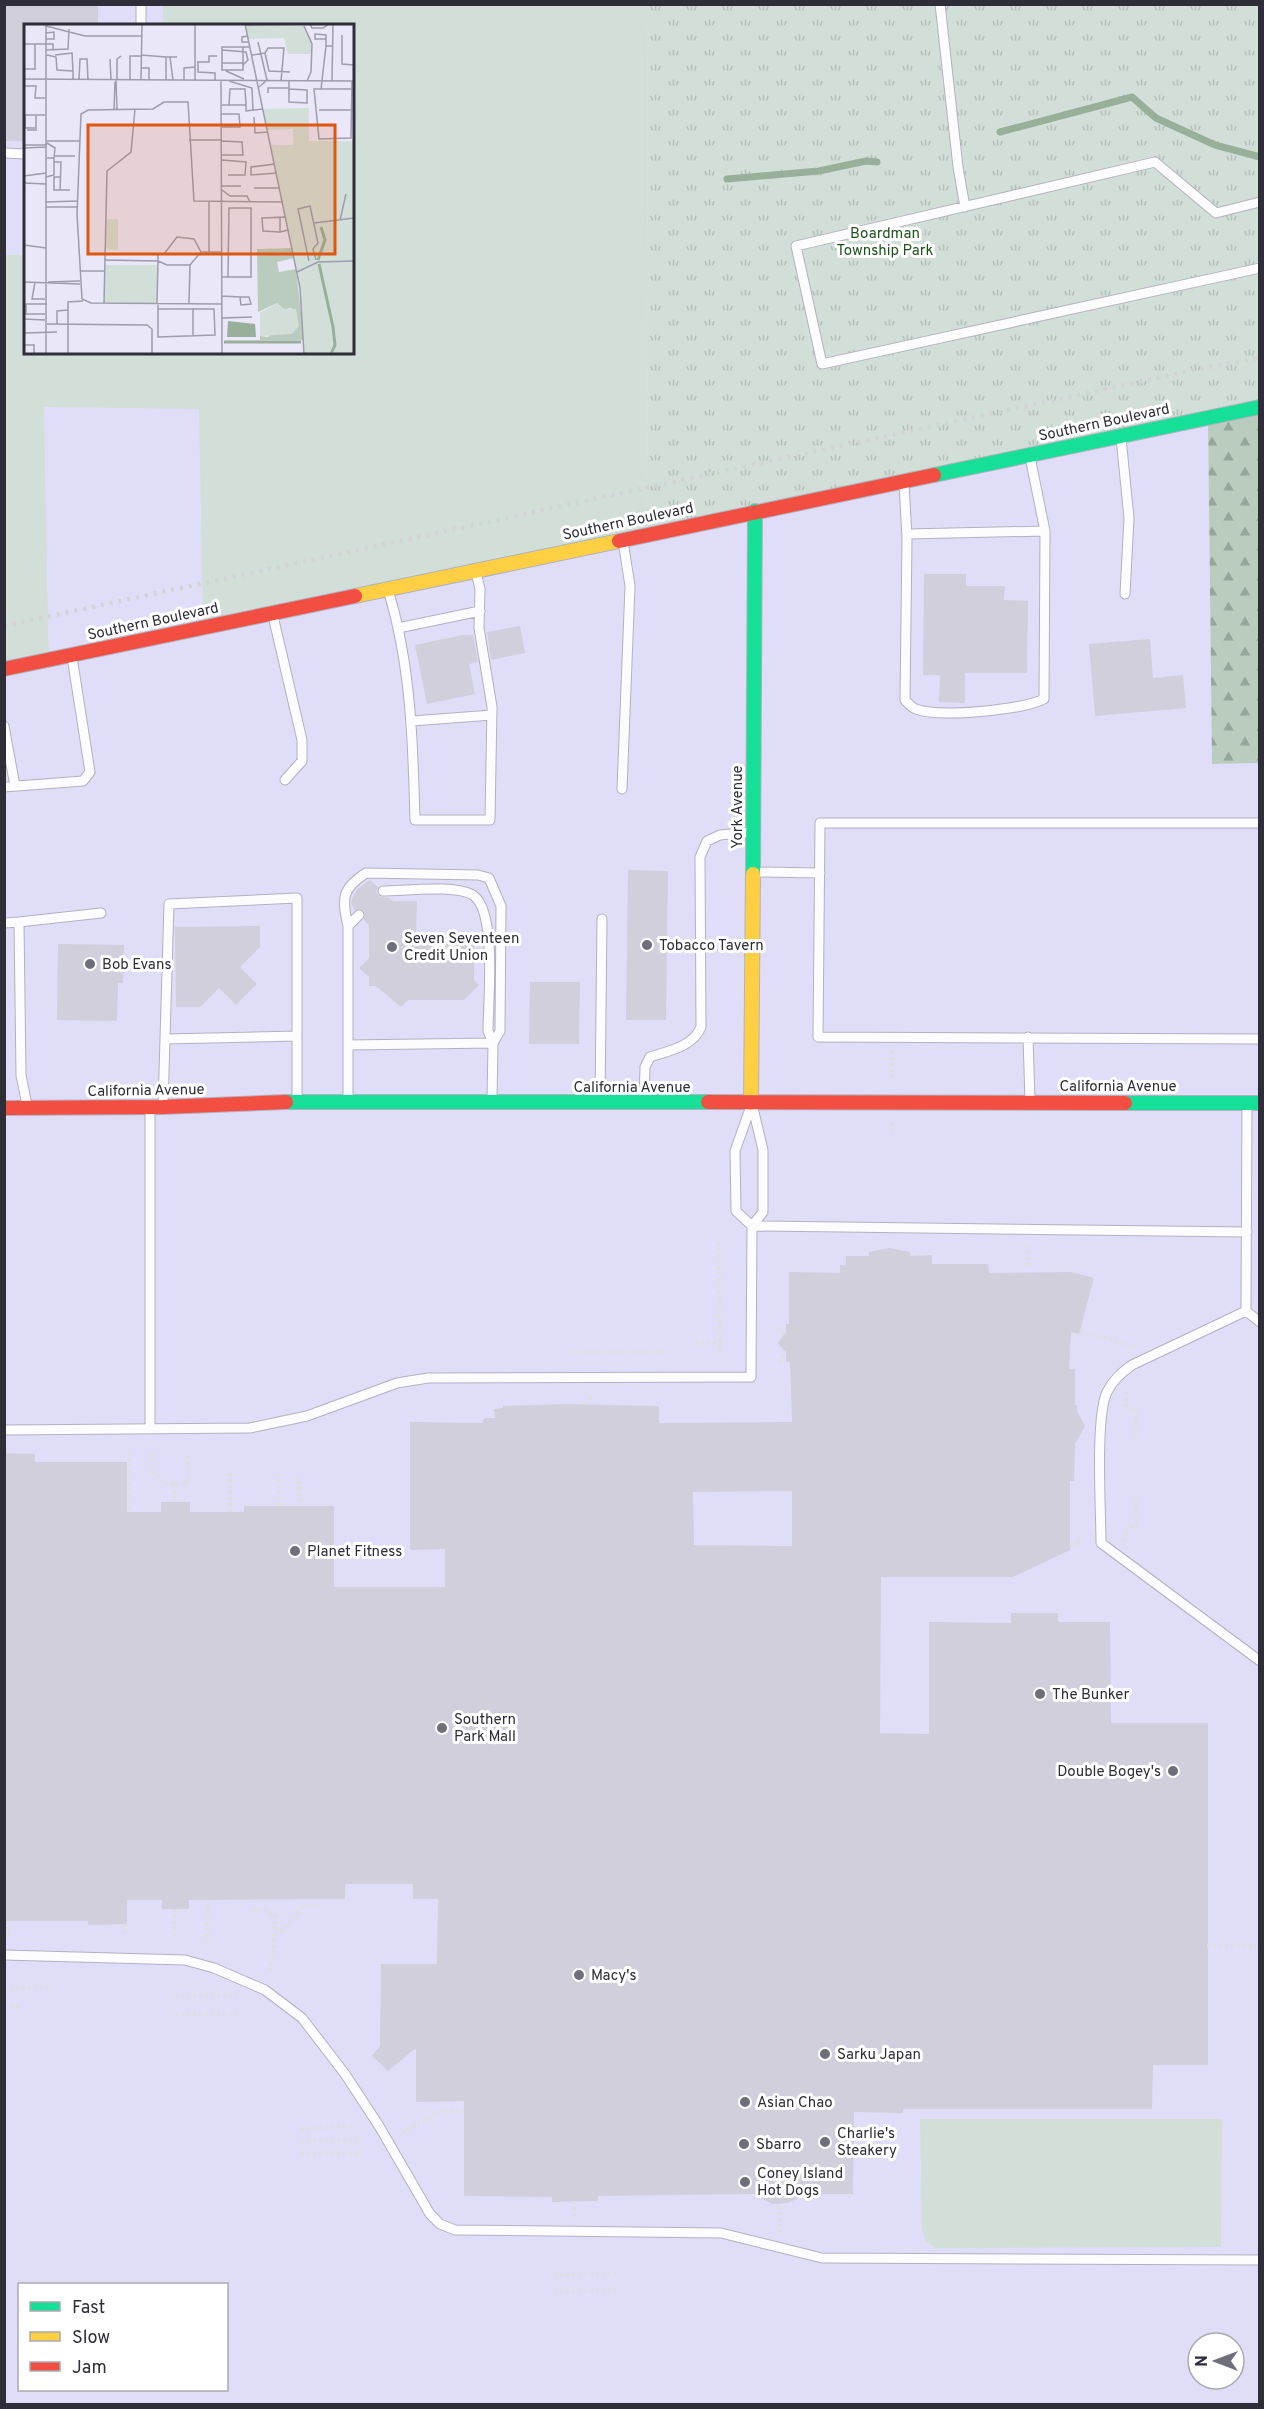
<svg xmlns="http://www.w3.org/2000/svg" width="1264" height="2409" font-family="Overpass,sans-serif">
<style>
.built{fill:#e0ddf9;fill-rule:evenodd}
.green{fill:#d2dfd8}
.forest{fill:url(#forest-firs)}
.park{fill:url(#park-tufts)}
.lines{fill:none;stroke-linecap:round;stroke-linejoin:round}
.stream{stroke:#98b09a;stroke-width:7}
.building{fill:#d0cfdb;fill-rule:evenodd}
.lane-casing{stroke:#b3b1be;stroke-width:11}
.fast-casing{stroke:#b3b1be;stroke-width:16}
.slow-casing{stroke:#b3b1be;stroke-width:16}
.jam-casing{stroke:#b3b1be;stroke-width:16}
.path{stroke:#dedee3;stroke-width:4;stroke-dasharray:3 3;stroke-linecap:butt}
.lane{stroke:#fcfbfe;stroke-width:9}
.fast{stroke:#16e098;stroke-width:14}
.slow{stroke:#ffcf43;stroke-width:14}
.jam{stroke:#f24e42;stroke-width:14}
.rail{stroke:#d3d2d7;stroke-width:4.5;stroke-dasharray:3 6;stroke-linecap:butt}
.poi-dot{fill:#6f6e7b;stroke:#fff;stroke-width:2}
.labels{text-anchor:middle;stroke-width:6;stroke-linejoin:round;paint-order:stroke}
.park-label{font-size:15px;fill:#1e501b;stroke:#fff}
.street-label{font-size:15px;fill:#2e2d38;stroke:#fff}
.poi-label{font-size:15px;fill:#2e2d38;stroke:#fff;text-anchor:start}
.inset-river{fill:none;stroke:#98b09a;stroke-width:3}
.inset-road{fill:none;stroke:#9e9dab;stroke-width:1.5}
.view{fill:#df570e;fill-opacity:0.15;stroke:#df570e;stroke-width:3}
.inset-edge{fill:none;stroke:#2e2d38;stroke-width:3}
</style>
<defs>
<pattern id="forest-firs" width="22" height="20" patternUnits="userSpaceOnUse" patternTransform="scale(1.5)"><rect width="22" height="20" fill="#b9ccbd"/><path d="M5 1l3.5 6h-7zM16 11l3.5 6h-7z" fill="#97a69b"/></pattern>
<pattern id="park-tufts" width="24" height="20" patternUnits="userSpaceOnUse" patternTransform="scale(1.5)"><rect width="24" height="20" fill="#d2dfd8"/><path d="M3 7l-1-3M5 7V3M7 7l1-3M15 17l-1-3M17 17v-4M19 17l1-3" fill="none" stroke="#b5c0ba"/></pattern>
</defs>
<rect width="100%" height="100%" fill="#e9e7f8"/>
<path class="built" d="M5 5H163L162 25 26 26 25 255H5Z
M44 407 200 408 203 626 1208 417 1212 764 1260 763 1259 2404H5L4 669 49 659ZM20 2284H226V2390H20ZM1198 2343H1234V2379H1198Z"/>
<path class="green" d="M163 5H648L646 534 203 627 199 409 44 407 49 660 5 669V255H25L26 352H352V26L162 25Z
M920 2119H1222L1221 2247 935 2248 925 2240 922 2228Z"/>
<path class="forest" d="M1259 407V763L1212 764 1208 417Z"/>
<path class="park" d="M648 5H1259V407L646 534Z"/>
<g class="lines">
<path class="stream" d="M1000 132 1132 97 1156 118 1215 145 1260 157
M727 179 819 171 866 161 877 162"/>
</g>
<path class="building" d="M4 4H98V26H26V141H4Z
M924 574H966V586H1005L1004 600 1028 601 1027 673H965V703L939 702 940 675H923Z
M520 626 525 653 491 660 487 632Z
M463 635H473L478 662 469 664 475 694 427 704 415 645Z
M1150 639 1153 678 1183 675 1186 708 1095 716 1089 644Z
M628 870 668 871 666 1020H626Z
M370 880 378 887 376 892 380 897 389 898 393 901H417L416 938 474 937V980L479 985 464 1000H408L401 1007 376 986H369V977L359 968 369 958V925L364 920V911L354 910 351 902 357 889Z
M260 926V947L240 967 257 984 236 1005 219 988 200 1007H176L175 927Z
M58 944 124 945 123 983H118L117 1021 57 1020Z
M530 982H580L579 1044H529Z
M889 1248 910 1252V1256L932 1255V1264H988L989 1273 1071 1272 1094 1278 1079 1334 1071 1332 1069 1369H1075V1405H1077V1411L1085 1426 1075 1444 1074 1481H1070V1550L1013 1577H881L880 1733 929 1734V1622L1011 1623V1613H1058V1622H1110L1111 1723H1208V2065H1153L1152 2109H903V2113L854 2112 853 2194H806L788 2203 772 2204 754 2194 598 2196V2201L552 2202V2197L464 2196V2101L416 2102V2048L388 2071 372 2056 380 2046 381 1964H437L438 1899H413V1884H345V1899L189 1900V1909H162V1900H127V1924L88 1925V1921H4V1453L35 1454V1462H127V1512H161V1502H190V1512H244V1506H334V1587H445V1549L410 1550V1422L482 1423 484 1418H495L494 1409 503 1408V1406L565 1404 659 1406V1423L792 1422 790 1362H786V1353L778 1343 786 1332V1324H789V1272L840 1273V1265H846V1256H869V1252ZM792 1491V1546L694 1545 693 1492Z"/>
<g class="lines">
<defs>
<path id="lane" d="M141 4V26
M940 4 958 167 965 207
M4 153 26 154
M1260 202 1216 213 1155 162 796 246 822 364 1260 268
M1121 438 1129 518 1125 594
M904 483 907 538 905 700C908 703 912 708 916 709 938 718 1023 710 1044 699L1045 531
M907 534 1045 531 1030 457
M388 590C411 664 413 743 415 820H490L492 707 479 628 480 589 476 572
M273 616 302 740V761L285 780
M398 628 480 611
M412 721 492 715
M4 726 15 786
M4 787 83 781 90 772 72 657
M622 789 630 586 623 541
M1260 823H820L818 1037 1260 1039
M755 872 820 873
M383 891C403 891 458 884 474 896 497 913 488 1004 488 1031L493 1043 492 1100
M19 922 101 913
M4 923 19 922 21 1075 27 1105
M348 926 359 915
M1028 1037 1030 1100
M165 1039 297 1036
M348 1045 493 1043
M348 1100V926C342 899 341 889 366 873L478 875 489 878 501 906 500 1031 493 1043
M600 1101 602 919
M644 1101 645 1067 650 1057C668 1051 693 1047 701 1027L700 857 707 841 720 835 751 832
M163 1106 169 904 297 898V1100
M751 1106 735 1151 736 1211 752 1226 1247 1232
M1246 1311 1132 1365C1121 1373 1113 1380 1107 1392 1095 1417 1101 1511 1101 1543L1260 1661
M1246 1311 1247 1103
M1246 1311 1260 1322
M150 1429V1110
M4 1430 250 1428 307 1416 397 1383 428 1378 751 1377 752 1226 763 1212V1150L752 1104
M4 1955 185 1960 214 1968 265 1990 302 2018 345 2074 379 2126 430 2214 440 2224 455 2230 721 2233 822 2258 1260 2260"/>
<path id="fast" d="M934 475 1260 407
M753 874 755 511
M286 1102H708
M1125 1103H1260"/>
<path id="slow" d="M355 596 619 541
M751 1103 753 874"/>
<path id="jam" d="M619 541 934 475
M4 669 355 596
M708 1102 1125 1103
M4 1108 163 1107 286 1102"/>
</defs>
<use href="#lane" class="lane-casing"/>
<use href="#fast" class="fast-casing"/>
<use href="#slow" class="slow-casing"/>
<use href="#jam" class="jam-casing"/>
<path class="path" d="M892 1051V1079
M892 1123V1135
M719 1242 720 1355
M1027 1245 1028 1267
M778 1327 784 1334
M1080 1331 1136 1347
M695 1343H723
M777 1343H778
M572 1352H669
M778 1362 783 1357 784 1351
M1126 1392V1407L1136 1411V1437
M585 1404 593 1395
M7 1452V1453
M129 1452V1512
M152 1453V1471L165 1484 188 1483V1453
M230 1473V1512
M296 1476 299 1480V1506
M175 1484V1502
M279 1506V1474
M1125 1542V1530L1136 1525V1496
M1070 1546 1080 1543V1538
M255 1908V1911L264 1910 275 1915 274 1953 269 1972
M7 1921 8 1936
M125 1924V1936
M275 1930H284L303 1906H319
M174 1936 175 1909
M207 1943 208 1900
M1207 1946H1260
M4 1989 50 1987
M175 1996 237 1995
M4 2006H19
M175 2014 241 2013
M301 2129 352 2126 354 2122
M402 2133 440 2111H464
M301 2141 362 2140
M301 2154H362
M574 2201V2216
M780 2233V2204
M554 2275 618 2274
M554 2292 618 2290"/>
<use href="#lane" class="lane"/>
<use href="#fast" class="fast"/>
<use href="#slow" class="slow"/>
<use href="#jam" class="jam"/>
<path class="rail" d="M4 626 1208 367 1260 358"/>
</g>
<g class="poi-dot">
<circle cx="647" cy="945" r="6"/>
<circle cx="392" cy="947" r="6"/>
<circle cx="90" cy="964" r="6"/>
<circle cx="295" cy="1551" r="6"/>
<circle cx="1040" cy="1694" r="6"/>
<circle cx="442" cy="1728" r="6"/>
<circle cx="1173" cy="1771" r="6"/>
<circle cx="579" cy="1975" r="6"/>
<circle cx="825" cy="2054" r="6"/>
<circle cx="745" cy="2102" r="6"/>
<circle cx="825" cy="2142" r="6"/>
<circle cx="744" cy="2144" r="6"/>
<circle cx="745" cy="2182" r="6"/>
</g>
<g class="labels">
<g class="park-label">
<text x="885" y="238">Boardman<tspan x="885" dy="17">Township Park</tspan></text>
</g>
<g class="street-label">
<text transform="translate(1104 422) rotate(-12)" y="5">Southern Boulevard</text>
<text transform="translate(628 521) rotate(-12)" y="5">Southern Boulevard</text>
<text transform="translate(153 621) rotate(-12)" y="5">Southern Boulevard</text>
<text transform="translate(737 807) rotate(-90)" y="5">York Avenue</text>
<text x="1118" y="1091">California Avenue</text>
<text x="632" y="1092">California Avenue</text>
<text transform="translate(146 1090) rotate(-1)" y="5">California Avenue</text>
</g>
<g class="poi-label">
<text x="404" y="943">Seven Seventeen<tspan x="404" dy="17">Credit Union</tspan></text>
<text x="659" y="950">Tobacco Tavern</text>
<text x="102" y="969">Bob Evans</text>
<text x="307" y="1556">Planet Fitness</text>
<text x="1052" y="1699">The Bunker</text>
<text x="454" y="1724">Southern<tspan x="454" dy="17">Park Mall</tspan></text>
<text x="1161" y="1776" text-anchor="end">Double Bogey's</text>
<text x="591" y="1980">Macy's</text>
<text x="837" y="2059">Sarku Japan</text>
<text x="757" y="2107">Asian Chao</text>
<text x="837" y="2138">Charlie's<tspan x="837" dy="17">Steakery</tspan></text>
<text x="756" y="2149">Sbarro</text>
<text x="757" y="2178">Coney Island<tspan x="757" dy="17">Hot Dogs</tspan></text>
</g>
</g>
<g transform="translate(24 24)">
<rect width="330" height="330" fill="#e9e7f8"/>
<path d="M221 1 280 2 287 14V30H264L260 14 224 15ZM285 84V117H330V167H256L247 121H269V105L243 106 239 85ZM83 195H94V226L81 225Z" fill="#d2dfd8"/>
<path d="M268 224 270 234 253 238 255 248 272 245 280 316H236V312L244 313 273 291 267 284 260 285 253 279 234 288 233 225Z" fill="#b9ccbd"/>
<path d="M253 279 260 285H272L275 302 268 310 236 312V289Z" fill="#d2dfd8"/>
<path d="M256 167H330V330H280L276 264ZM80 241H134L133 279H80Z" fill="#d2dfd8"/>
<path d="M204 297 231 300 232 313H203Z" fill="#98b09a"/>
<path class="inset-river" d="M294 236 301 216 297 203M295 240 309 303 311 321 307 330M200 318H277"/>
<path class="inset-road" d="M22 0V330M221 0 276 264 280 330M286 0 288 4H299L305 0M221 1 280 0M22 2 61 12H118M280 2 288 20 287 48 283 57M22 9 30 8V15H22M318 11V40L330 41M224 12 218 13V18H225M302 15H291V10L302 11V22M234 18 243 56 235 63M0 20H29V25M309 22H302L297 65H290L295 115 327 114 328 57M219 23V46H198V23H225M22 26 44 25 45 5M198 26 222 28 224 36 219 41M241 29 244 24H260L257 57M23 31 32 33 33 46 49 47V55M31 31 48 29 49 47M117 31 142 33M228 31 241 29 245 47 266 48M146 33 149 56M86 35 87 56M173 38H185V32H193M174 38V48L191 49V56M198 39H219M117 44H125V56M0 45H11V20M202 47 220 55M0 55 330 57M55 55 56 35H63L64 56M92 56 93 86M93 56V35L97 32M106 56V32H117M117 56 118 0M142 56V33H153M171 56V0M197 56 198 330M160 57V44L171 43M205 57 228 64 229 87M265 57V65L283 66V79L265 78V65M308 57 309 0M1 62H12L11 74H21M297 65H328M244 69V64H265M198 81H222L221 65H206L205 81M222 81V87L239 85M90 86 91 58M295 86H327M1 91V104H11M1 91H21M230 93 231 109 244 108M198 103H216L215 90H198M3 106H12V92M165 116H198M23 117H56M198 117 218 118 219 131H198M23 119 31 124 30 134M0 121H23M0 124 22 123M31 132H51M198 136 222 138 221 151H204M30 138H37L36 166M251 140 227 143V151L253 149M0 152 22 149M22 153 30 151V134H23M37 153H30V166H46M0 159 22 160M198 162H217M230 164H256M198 166 206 172H223L226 178M22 178 53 177M22 183H53M256 193V208L264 206M316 196 322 170M290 199 330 194M256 208 239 207 238 194 262 193M0 221 22 224M177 228H198M185 228V177M80 230H134V237L143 241H166M134 230H140L153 213 170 215 177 228M80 236 134 237 133 279M285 237 274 185 286 182 294 219 289 225 292 236M56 247H80M273 248 294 238 330 237M198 253H227V184H205L204 253M0 258 56 260M11 258 8 275H21M24 258 56 257M198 272 216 273H225L227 280 217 281 216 273M80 279 83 147 107 128 111 85M165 279 166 241 177 228M198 280 67 279 58 275 53 190 57 90 64 86 129 85 140 78H164L170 177 259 178M134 285H190L191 311 134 313V279M21 290H2V280H23M198 294 228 293M0 295 21 296M23 300 123 301 128 305V330M33 301V287L44 286M0 309 33 308M169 313V284M0 321H10V330M44 330V278L59 277"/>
<path class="view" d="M64 101H311V230H64Z"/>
<rect width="330" height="330" class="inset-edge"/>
</g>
<rect width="1264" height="2409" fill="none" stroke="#2e2d38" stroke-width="12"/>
<rect x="18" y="2283" width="210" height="108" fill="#ffffff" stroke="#ababaf" stroke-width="1.5"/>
<rect x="30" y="2302" width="30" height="9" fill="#16e098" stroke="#ababaf" stroke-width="1.5"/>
<text x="72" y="2313" font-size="18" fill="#2e2d38">Fast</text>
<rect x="30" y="2332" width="30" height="9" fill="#ffcf43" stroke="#ababaf" stroke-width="1.5"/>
<text x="72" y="2343" font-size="18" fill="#2e2d38">Slow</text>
<rect x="30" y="2362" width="30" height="9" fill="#f24e42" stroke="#ababaf" stroke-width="1.5"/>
<text x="72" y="2373" font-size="18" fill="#2e2d38">Jam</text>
<g transform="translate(1216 2361) rotate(270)"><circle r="28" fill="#ffffff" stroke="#ababaf" stroke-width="1.5"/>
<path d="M0-4.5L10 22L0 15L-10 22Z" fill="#6f6e7b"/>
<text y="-9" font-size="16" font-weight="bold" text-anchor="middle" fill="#2e2d38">N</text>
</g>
</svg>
